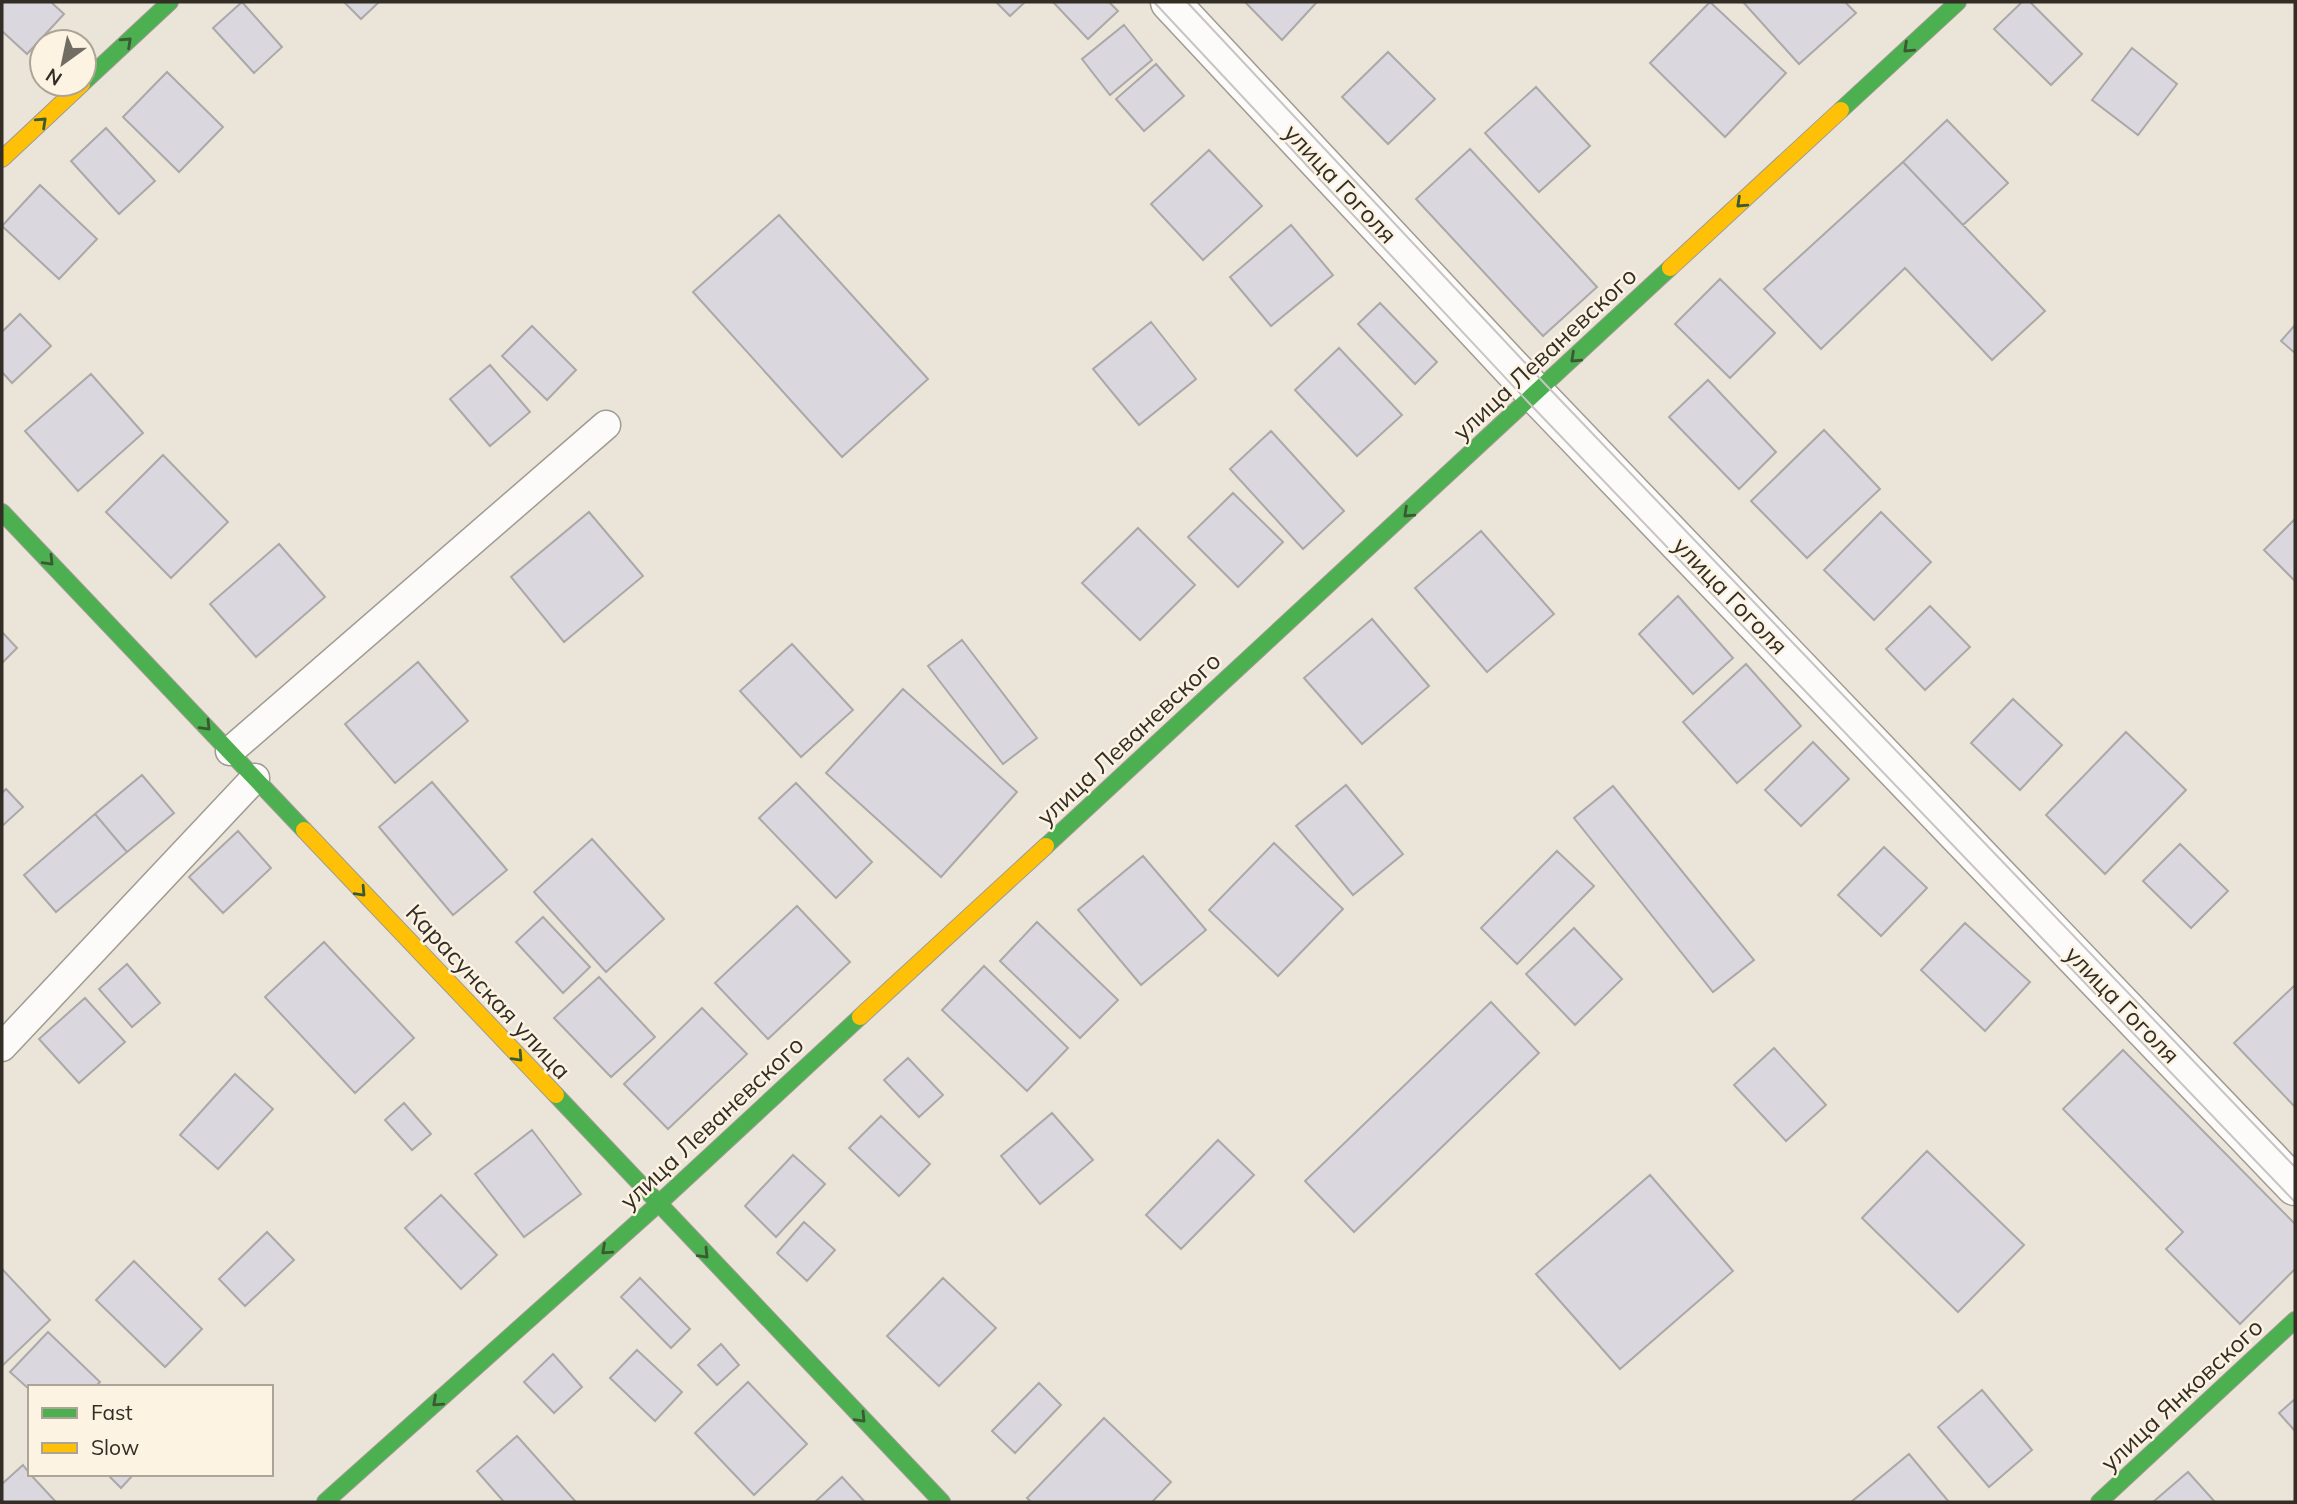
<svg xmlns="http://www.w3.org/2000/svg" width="2297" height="1504" font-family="Mulish,sans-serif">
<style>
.building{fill:#dbd7df;stroke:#aba8a8;stroke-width:2}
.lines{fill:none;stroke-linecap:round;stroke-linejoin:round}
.lane-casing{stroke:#a09b93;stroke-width:31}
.street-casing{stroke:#a09b93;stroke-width:41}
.fast-casing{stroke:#a09b93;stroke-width:18}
.slow-casing{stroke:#a09b93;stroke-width:18}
.lane{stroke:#fcfbf9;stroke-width:28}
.street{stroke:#fcfbf9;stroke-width:38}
.fast{stroke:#4caf50;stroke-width:16}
.slow{stroke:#ffc107;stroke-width:16}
.tram{stroke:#c7c5c3;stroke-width:2}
.oneway{stroke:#3b5a34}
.labels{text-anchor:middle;stroke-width:5;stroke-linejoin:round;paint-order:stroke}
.street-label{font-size:24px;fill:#322d25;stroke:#fdf3e2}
</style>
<rect width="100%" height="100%" fill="#eae4d9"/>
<path class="building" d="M2 2H51L64 14 27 54 2 31Z
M242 2 282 47 254 73 213 28Z
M344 2H379L361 19Z
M996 2H1025L1010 16Z
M1053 2H1109L1118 11 1088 39Z
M1245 2H1317L1282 40Z
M1710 2 1786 73 1725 137 1650 63Z
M1743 2H1845L1856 13 1799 64Z
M2022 2H2030L2082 54 2051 85 1994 29Z
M1124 25 1152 60 1110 95 1082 59Z
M2132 48 2177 84 2138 135 2092 100Z
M1388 52 1435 99 1388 144 1342 97Z
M1156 64 1184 96 1144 131 1116 99Z
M167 72 223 127 179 172 123 117Z
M1536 87 1590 146 1539 192 1485 133Z
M1947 120 2008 183 1963 225 1903 162Z
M106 128 155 181 119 214 71 161Z
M1470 149 1597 287 1543 336 1416 199Z
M1209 150 1262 206 1203 260 1151 204Z
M1903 162 2045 311 1992 360 1905 268 1821 349 1764 289Z
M40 185 97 239 59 279 2 226Z
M779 215 928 379 842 457 693 292Z
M1291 225 1333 275 1271 326 1230 277Z
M1720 279 1775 333 1730 378 1675 324Z
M1380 303 1437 362 1415 384 1358 324Z
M20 314 51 346 12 383 2 372V332Z
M1151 322 1196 379 1139 425 1093 369Z
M2295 325V353L2281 341Z
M532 326 576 370 547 400 502 356Z
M1339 348 1402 415 1357 456 1295 390Z
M490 365 530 412 490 446 450 399Z
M91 374 143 433 78 491 25 431Z
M1708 380 1776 452 1739 489 1669 417Z
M1824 430 1880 489 1807 558 1751 501Z
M1271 431 1344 511 1303 549 1230 469Z
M163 455 228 522 171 578 106 512Z
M1233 493 1283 542 1238 587 1188 537Z
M589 512 643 576 564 642 511 577Z
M1881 512 1931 562 1874 620 1824 570Z
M2295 519V581L2264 550Z
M1138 528 1195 585 1140 640 1082 583Z
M1481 531 1554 614 1487 672 1415 588Z
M279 544 325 597 256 657 210 604Z
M1678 596 1733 658 1693 694 1639 634Z
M1930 606 1970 647 1925 690 1886 649Z
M1372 619 1429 686 1362 744 1304 678Z
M2 632 17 648 2 663Z
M962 640 1037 738 1003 764 928 666Z
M792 644 853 710 801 757 740 691Z
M418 662 468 721 395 783 345 724Z
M1746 664 1801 726 1737 783 1683 722Z
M903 689 1017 792 941 877 826 773Z
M2013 699 2062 745 2020 790 1971 743Z
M2126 732 2186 790 2105 874 2046 815Z
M1813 742 1849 779 1801 826 1765 790Z
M142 775 174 813 127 852 95 814Z
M432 782 507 870 453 915 379 827Z
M796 783 872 862 836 898 759 818Z
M1346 785 1403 854 1353 895 1296 826Z
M1613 786 1754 960 1713 992 1574 818Z
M6 789 23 807 2 826V793Z
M95 814 127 852 56 912 24 875Z
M238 831 271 868 223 913 189 877Z
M592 839 664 919 606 972 534 892Z
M1274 843 1343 909 1278 976 1209 910Z
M2180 844 2228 891 2191 928 2143 881Z
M1884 847 1927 888 1881 936 1838 895Z
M1557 851 1594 886 1517 964 1481 928Z
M1143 856 1206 930 1141 985 1078 910Z
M797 906 850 962 768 1039 715 983Z
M543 917 590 967 563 993 516 942Z
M1037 922 1118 1000 1080 1038 1000 961Z
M1965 923 2030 982 1985 1031 1921 970Z
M1574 928 1622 979 1575 1025 1526 974Z
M324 942 414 1038 355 1093 265 997Z
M127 964 160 1003 132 1027 99 989Z
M984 966 1068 1048 1027 1091 942 1010Z
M599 977 655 1037 611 1077 554 1018Z
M2295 985V1107L2234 1043Z
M85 998 125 1042 79 1083 39 1039Z
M1491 1002 1539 1053 1354 1232 1305 1181Z
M702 1008 747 1054 668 1129 624 1084Z
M1774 1048 1826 1105 1786 1141 1734 1085Z
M2123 1050 2295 1224V1269L2240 1324 2166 1249 2183 1232 2063 1109Z
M908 1058 943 1095 919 1117 884 1080Z
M235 1074 273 1109 218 1169 180 1135Z
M404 1103 431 1134 412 1150 385 1120Z
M1052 1113 1093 1160 1040 1204 1001 1156Z
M881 1116 930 1164 899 1196 849 1148Z
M532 1130 581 1194 524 1237 475 1174Z
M1218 1140 1254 1175 1181 1249 1146 1215Z
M1927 1151 2024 1245 1958 1312 1862 1218Z
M793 1155 825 1184 776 1237 745 1206Z
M1650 1175 1733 1271 1620 1369 1536 1274Z
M441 1195 497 1255 461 1289 405 1228Z
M804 1222 835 1250 807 1281 777 1253Z
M267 1232 294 1260 245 1306 219 1279Z
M134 1261 202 1329 165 1367 96 1300Z
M2 1269 50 1320 2 1366Z
M640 1278 690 1329 671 1348 621 1297Z
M943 1278 996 1328 939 1386 887 1336Z
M48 1332 100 1382 95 1387H30V1390L10 1372Z
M721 1344 739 1365 717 1385 698 1365Z
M637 1350 682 1392 655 1421 610 1378Z
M553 1354 582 1387 554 1413 524 1382Z
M748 1382 807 1444 754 1495 695 1433Z
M1039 1383 1061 1405 1015 1453 992 1431Z
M1982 1390 2032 1450 1989 1487 1938 1427Z
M2295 1399V1431L2279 1413Z
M1104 1418 1171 1482 1152 1502H1031L1027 1498Z
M517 1436 576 1502H504L477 1471Z
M1909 1454 1949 1502H1851Z
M23 1465 30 1474 56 1502H2V1484Z
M2188 1472 2215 1502H2153Z
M107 1474H134L121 1488Z
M842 1477 865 1502H815Z"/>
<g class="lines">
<defs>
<path id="lane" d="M230 751 606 425
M2 1047 255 778"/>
<path id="street" d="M1170 2 1536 394 2295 1186"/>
<path id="fast" d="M84 82 170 2
M1841 110 1958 2
M2 512 304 830
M1046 846 1670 268
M556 1095 942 1502
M325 1502 657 1205 860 1017
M2099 1502 2295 1320"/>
<path id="slow" d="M2 159 82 84
M1670 268 1841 110
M304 830 556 1095
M860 1017 1046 846"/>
</defs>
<use href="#lane" class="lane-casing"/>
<use href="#street" class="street-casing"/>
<use href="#fast" class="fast-casing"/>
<use href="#slow" class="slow-casing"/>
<use href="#lane" class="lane"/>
<use href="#street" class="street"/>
<use href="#fast" class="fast"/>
<use href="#slow" class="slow"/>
<path class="tram" d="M1154 2 1528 402 2295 1202
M1187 2 1546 385 2295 1167"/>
</g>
<defs><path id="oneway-chevron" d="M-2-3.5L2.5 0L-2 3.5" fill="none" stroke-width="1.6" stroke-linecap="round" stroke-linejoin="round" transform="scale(1.75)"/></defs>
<g class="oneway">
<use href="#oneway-chevron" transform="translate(127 42) rotate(-43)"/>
<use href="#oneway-chevron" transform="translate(1908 48) rotate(137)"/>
<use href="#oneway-chevron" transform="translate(42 122) rotate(-43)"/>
<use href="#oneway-chevron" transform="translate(1741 203) rotate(137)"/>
<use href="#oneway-chevron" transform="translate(1575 358) rotate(137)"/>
<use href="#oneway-chevron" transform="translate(1408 513) rotate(137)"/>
<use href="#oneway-chevron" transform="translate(49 561) rotate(46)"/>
<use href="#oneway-chevron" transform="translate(206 726) rotate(46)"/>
<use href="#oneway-chevron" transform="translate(361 892) rotate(47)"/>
<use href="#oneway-chevron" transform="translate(518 1057) rotate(47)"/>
<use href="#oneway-chevron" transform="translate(606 1250) rotate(138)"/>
<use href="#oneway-chevron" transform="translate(704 1254) rotate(46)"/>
<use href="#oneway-chevron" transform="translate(437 1402) rotate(138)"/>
<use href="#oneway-chevron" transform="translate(861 1418) rotate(46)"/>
</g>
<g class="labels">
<g class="street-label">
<text transform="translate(1340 184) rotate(47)" y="8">улица Гоголя</text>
<text transform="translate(1545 354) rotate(-43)" y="8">улица Леваневского</text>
<text transform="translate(1730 596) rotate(46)" y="8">улица Гоголя</text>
<text transform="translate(1129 739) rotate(-43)" y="8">улица Леваневского</text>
<text transform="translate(488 992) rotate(47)" y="8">Карасунская улица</text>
<text transform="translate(2122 1005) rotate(46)" y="8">улица Гоголя</text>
<text transform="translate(712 1123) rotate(-43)" y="8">улица Леваневского</text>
<text transform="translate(2182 1395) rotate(-43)" y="8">улица Янковского</text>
</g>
</g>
<rect width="2297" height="1504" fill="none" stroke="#322d25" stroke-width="7"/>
<rect x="28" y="1385" width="245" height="91" fill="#fdf3e2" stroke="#aca496" stroke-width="2"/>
<rect x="42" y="1408" width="35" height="10" fill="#4caf50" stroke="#aca496" stroke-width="2"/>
<text x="91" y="1420" font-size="21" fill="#322d25">Fast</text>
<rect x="42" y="1443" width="35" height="10" fill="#ffc107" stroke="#aca496" stroke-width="2"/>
<text x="91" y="1455" font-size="21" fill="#322d25">Slow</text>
<g transform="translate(63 63) rotate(213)"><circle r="33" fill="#fdf3e2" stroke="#aca496" stroke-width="2"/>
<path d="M0-5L12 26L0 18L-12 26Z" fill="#726d64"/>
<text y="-10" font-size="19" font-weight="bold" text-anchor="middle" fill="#322d25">N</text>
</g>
</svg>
